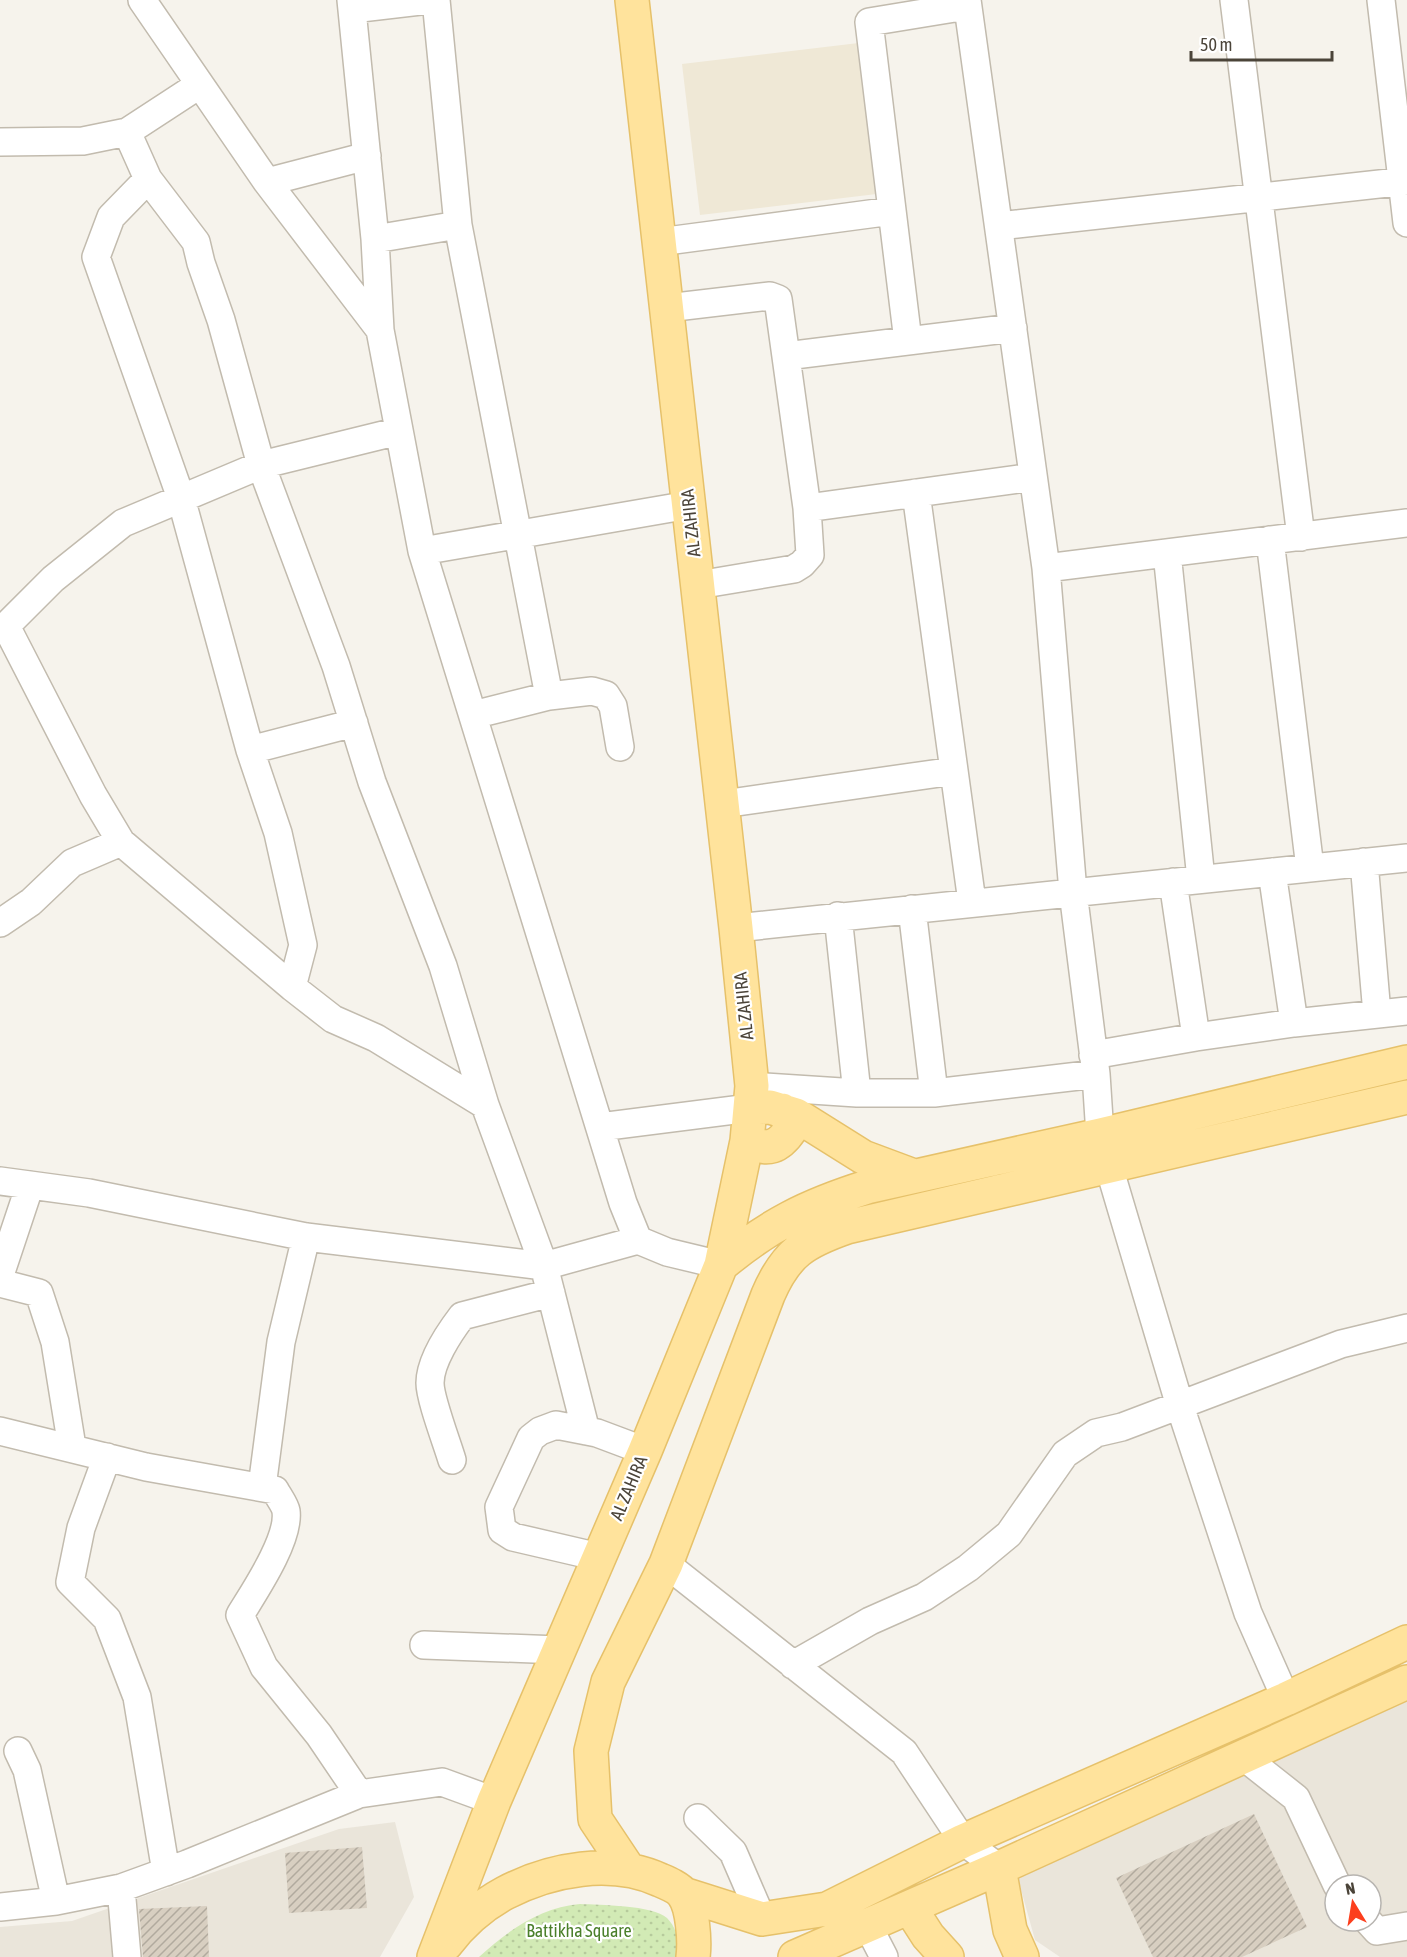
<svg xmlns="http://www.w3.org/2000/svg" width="1407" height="1957" font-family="'Asap Condensed',sans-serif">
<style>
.residential{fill:#eae5da;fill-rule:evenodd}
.education{fill:#efe8d6}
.grass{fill:url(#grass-dots)}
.building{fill:url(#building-hatch)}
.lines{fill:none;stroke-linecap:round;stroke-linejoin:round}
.minor-casing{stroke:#c2bbae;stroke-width:30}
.major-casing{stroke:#e6c16a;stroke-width:36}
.minor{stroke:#fff;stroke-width:27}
.major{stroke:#ffe39c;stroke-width:33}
.labels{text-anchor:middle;stroke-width:4.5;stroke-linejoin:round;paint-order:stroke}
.street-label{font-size:18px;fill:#4b4439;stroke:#fff}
.park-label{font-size:18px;fill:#4a7f2a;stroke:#fff}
</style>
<defs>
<pattern id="grass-dots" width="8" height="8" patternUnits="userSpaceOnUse" patternTransform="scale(1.5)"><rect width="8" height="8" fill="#d2eab5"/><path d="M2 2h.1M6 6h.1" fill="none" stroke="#b6ca9c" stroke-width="1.8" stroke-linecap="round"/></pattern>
<pattern id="building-hatch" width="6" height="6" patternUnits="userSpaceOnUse" patternTransform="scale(1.5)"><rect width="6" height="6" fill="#d8cfc1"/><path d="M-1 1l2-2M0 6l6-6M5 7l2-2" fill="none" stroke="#b1aa9e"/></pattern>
</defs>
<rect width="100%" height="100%" fill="#f6f3ec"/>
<path class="residential" d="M1407 1688V1957H1060L1035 1940 1017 1875ZM1335 1885H1371V1921H1335Z
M395 1822 414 1897 380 1957H0V1927L72 1921 339 1829Z"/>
<path class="education" d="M867 42 885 193 700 215 682 64Z"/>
<path class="grass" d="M580 1904C599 1905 653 1905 667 1918 677 1928 680 1943 678 1957H479C507 1931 541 1907 580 1904Z"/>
<path class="building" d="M1254 1814 1307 1927 1242 1957H1153L1116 1878Z
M362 1847 367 1908 289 1913 285 1853Z
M207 1906 209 1957H143L139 1909Z"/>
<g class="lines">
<defs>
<path id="minor" d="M142 0 267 182 380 330
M351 0 375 239 380 330 422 551 623 1203 638 1240 667 1252 721 1265
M436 0 458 225 549 696
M967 0 1046 568 1073 892 1096 1074 1100 1135
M1234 0 1301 537
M1381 0 1407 223
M352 9 429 0
M127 132 148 179 196 242 201 263 221 320 261 465 336 666 372 782 443 966 485 1105 544 1266 586 1431
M0 142 83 141 127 132 199 85
M148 179 111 217 96 257 181 498 250 750 278 833 303 945 292 987
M267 182 367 156
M999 226 1407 181
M375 239 458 225
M659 242 892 211
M667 308 770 296 778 299 807 508 810 555 802 564 794 569 698 585
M908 341 869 22 967 6
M786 356 1013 328
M916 493 972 902
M807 508 1033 477
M1270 540 1310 868
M422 551 689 505
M1167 553 1201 879
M1046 568 1407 523
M6 626 93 795 121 842 292 987 333 1019 376 1038 485 1105
M0 628 6 626 53 579 123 523 261 465 399 431
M473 715 549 696 592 691 606 695 613 706 620 747
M250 750 354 723
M723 804 954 771
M1364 862 1377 1014
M1272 872 1294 1023
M1173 882 1196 1037
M912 909 934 1093
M838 916 857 1093
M0 923 31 902 72 863 121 842
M736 928 1407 858
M1093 1055 1196 1037 1294 1023 1407 1011
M752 1086 857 1093H934L1096 1074
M600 1127 750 1108
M1109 1167 1180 1406 1248 1613 1286 1699
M0 1181 89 1193 306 1237 544 1266 638 1240
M0 1275 30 1185
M0 1283 39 1293 55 1342 72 1447
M0 1431 146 1467 275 1490C278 1496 285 1505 286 1511 290 1539 254 1592 240 1615L264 1667 319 1735 359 1794
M107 1457 81 1528 70 1582 107 1619 137 1697 166 1872
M452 1460C447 1443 430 1399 430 1383 430 1362 449 1333 462 1316L551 1293
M262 1487 281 1342 306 1237
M599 1557 513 1537 502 1530 499 1507 531 1438 540 1431 556 1425 597 1433 645 1451
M666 1564 904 1752 963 1841 999 1868
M424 1645 559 1650
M793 1665 870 1621 924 1597 968 1568 1009 1534 1065 1454 1096 1433 1122 1427 1341 1344 1407 1328
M18 1751 27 1770 56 1901
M1244 1757 1296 1798 1337 1885
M698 1818 733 1852 762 1919
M121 1888 127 1957
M0 1907 56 1901 121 1888 187 1864 359 1794 442 1782 494 1801
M1368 1921 1377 1931 1407 1926
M868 1926 884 1957"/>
<path id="major" d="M750 1108 770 1107 796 1115 863 1157 914 1176
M747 1141C768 1152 779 1147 791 1129L789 1120 782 1110
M721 1265C769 1225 807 1206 867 1187L1100 1135 1407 1062
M999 1868 1010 1930 1022 1957
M629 1870 595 1819 591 1751 608 1682 666 1564 768 1295C786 1253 804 1242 847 1227L1407 1097
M683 1894 762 1919 827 1909 963 1841 1286 1699 1407 1642
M910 1908 928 1936 947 1957
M446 1944C462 1923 481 1906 505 1893 551 1869 611 1858 660 1880 667 1883 679 1888 683 1894 693 1907 695 1941 693 1957
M434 1957 494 1801 645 1451 721 1265 747 1141 752 1086 736 928 632 0
M795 1957 999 1868 1407 1682"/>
</defs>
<use href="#minor" class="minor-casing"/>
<use href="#major" class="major-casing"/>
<use href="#minor" class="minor"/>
<use href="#major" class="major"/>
</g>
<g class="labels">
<g class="street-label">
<text transform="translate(691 523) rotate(-96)" y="6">AL ZAHIRA</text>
<text transform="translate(744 1006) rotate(-96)" y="6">AL ZAHIRA</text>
<text transform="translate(629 1488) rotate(-67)" y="6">AL ZAHIRA</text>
</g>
<g class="park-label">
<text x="579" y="1937">Battikha Square</text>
</g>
</g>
<g transform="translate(1353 1903) rotate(349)"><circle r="28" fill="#ffffff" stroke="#b7b4b0" stroke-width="1.5"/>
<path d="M0-4.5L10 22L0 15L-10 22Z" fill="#fc3f1d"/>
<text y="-9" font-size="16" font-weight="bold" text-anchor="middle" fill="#4b4439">N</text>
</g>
<path d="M1191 51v9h141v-9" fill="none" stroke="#4b4439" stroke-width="3"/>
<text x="1200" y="51" font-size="18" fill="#4b4439" stroke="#ffffff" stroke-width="4.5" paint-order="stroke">50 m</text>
</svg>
